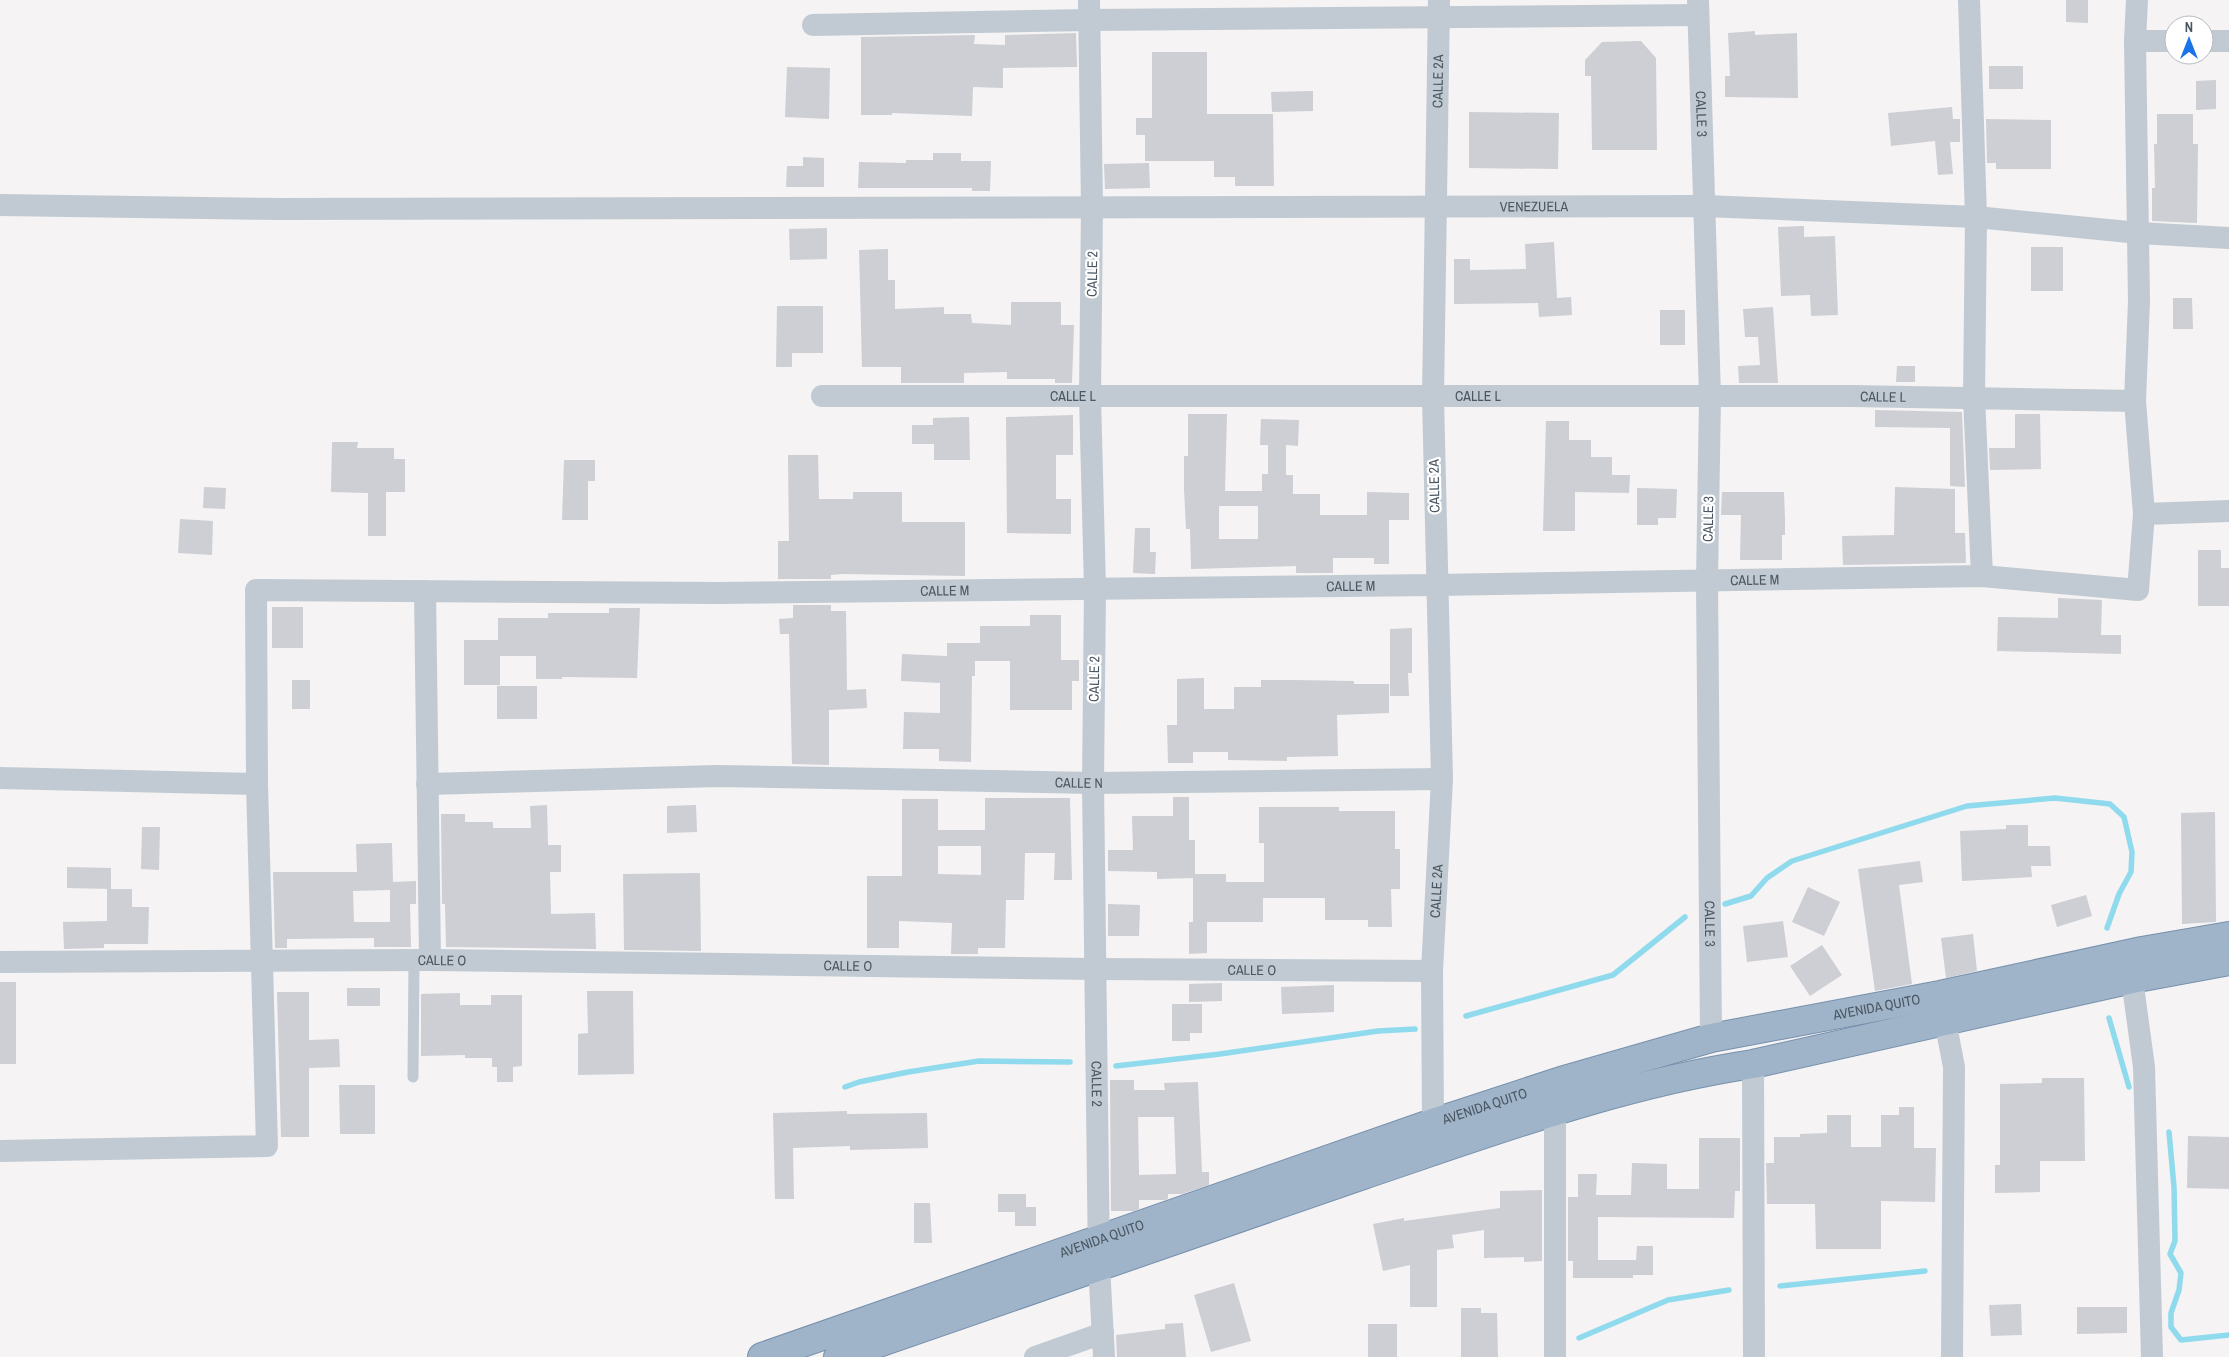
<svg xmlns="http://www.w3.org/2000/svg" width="2229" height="1357" font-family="'Archivo Narrow',sans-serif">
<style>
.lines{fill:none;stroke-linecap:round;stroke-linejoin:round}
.stream{stroke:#90daee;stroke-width:5.5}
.building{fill:#cdcfd5;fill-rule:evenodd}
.trunk-casing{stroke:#7690ad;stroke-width:30}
.service{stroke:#c1cad2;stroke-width:11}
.minor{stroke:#c1cad2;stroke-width:22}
.trunk{stroke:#9fb4c9;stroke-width:28}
.labels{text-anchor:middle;stroke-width:4.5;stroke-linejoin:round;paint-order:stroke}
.street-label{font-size:14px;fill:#4a5661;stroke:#fff}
</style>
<rect width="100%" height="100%" fill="#f5f3f3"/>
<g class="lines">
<path class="stream" d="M1725 904 1751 896 1767 878 1792 861 1967 806 2055 798 2110 804 2124 817 2132 852 2131 872 2119 894 2107 928
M1466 1016 1613 975 1685 917
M2109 1018 2129 1087
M1116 1066 1220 1054 1378 1031 1415 1029
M845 1087 859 1082 908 1072 979 1061 1070 1062
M2169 1132 2174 1187 2175 1241 2170 1254 2181 1273 2179 1290 2171 1313V1327L2181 1340 2229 1335
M1780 1286 1925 1271
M1579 1338 1668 1300 1729 1290"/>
</g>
<path class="building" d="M2066 0H2088V23L2066 22Z
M1755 31V35L1797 33 1798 98 1725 97V76H1730L1728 33Z
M1076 33 1077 67 1003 68V88L973 87 972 116 892 113V115H861V37L975 35 974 44 1005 45V35Z
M1641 41 1656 58 1657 150H1592L1591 76H1585V60L1602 42Z
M1152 52H1207V114H1273L1274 186H1235V177H1214V161H1145V135H1136V118H1152Z
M1989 66H2023V89H1989Z
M787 67 830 68 829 119 785 117Z
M2216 80V109L2196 110V81Z
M1313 91V111L1272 112 1271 92Z
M1952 107 1953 119H1960V142H1950L1953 174 1938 175 1935 141 1891 146 1888 113Z
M1469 112 1559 113 1558 169 1469 168Z
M2157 114H2193V144H2198L2197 223 2152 221V188H2155L2154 144H2157Z
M1986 119 2051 120V169H1996V163H1987Z
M933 153H961V161H991L990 191H972V188H858L859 162 906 163V160H933Z
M803 157 824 158V187H786L787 166H803Z
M1149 163 1150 188 1105 189 1104 164Z
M1804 226V237L1835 236 1838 315 1811 316 1810 295 1781 296 1778 227Z
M827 228V259L790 260 789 229Z
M1554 242 1557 298 1571 297 1572 315 1539 317 1538 303 1454 304V259H1470V270L1526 269 1525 244Z
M2031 247H2063V291H2031Z
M888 249V280H895V309L944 307V314H971L972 323 1011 325V302H1061V325H1074L1072 383H1055V379H1007V372L964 373V383H901V367H862L859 250Z
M2173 298H2192L2193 329H2173Z
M777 306H823V353H792V367H776Z
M1773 307 1778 383H1739L1738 366 1760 365 1758 337H1745L1743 309Z
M1660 310H1685V345H1660Z
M1897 366H1915V382H1896Z
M1875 410 1962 412 1965 487 1950 486V428L1875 427Z
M1188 414H1227L1225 491H1262V474H1268V445H1260L1261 419 1299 420 1298 446 1286 445V475H1293V494H1320V515H1367V492L1409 493V520H1389V564H1374V558H1333V573H1296V566L1191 569 1190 529H1186L1184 489V456H1188ZM1219 506H1258V539H1219Z
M2015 414H2040L2041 469 1990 470 1989 448H2015Z
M1073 415V455H1056V499H1071V534L1007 533 1006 417Z
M969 417 970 460H934V444H912V425H933V418Z
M1546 421H1569V440H1591V457H1612V475H1630L1629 493 1575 492V531H1543Z
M332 442H358L357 448H394V459H405V492H386V536H368V493L331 492Z
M788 455H818L819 499H853V492H902V522H965V576L843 574 831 575V579H778V541H789Z
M564 460H595V481H588V520H562Z
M204 487 226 488 225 509 203 508Z
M1895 487 1955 489V533H1965L1966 563 1843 565 1842 536 1894 535Z
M1637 488 1677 489 1676 518H1658V525H1637Z
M1722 492H1784L1785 519V535H1782V560H1740L1741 515H1721Z
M180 519 213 521 212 555 178 553Z
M1135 528H1150V552H1156L1155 574 1133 573Z
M2198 550H2221V568H2229V606H2198Z
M2058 598 2102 600 2101 635H2121V654L1997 651 1998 617 2058 618Z
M793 605H831V611H846L847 690 866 689 867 708 829 710V765L792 764 789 634H780L779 619 793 618Z
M272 607H303V648H272Z
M609 608H640L637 678 562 677V679H536V656H500V685H464V640H498V618H548V613H609Z
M1030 615H1061V660H1079V681H1072V710H1010V661H975V676H972L971 762 939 761V749H903L904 712 940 713V683L901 681 902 654 947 656V643H980V626H1030Z
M1412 628V673H1408L1409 696H1390V629Z
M1204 678V709H1234V687H1261V680H1294L1354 681V684H1389V713L1337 715 1338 756 1287 757V761L1228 760V752H1193V763H1168L1167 725H1177V679Z
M292 680H310V709H292Z
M497 686H537V719H497Z
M1173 797H1189V840H1195V874H1226V882H1264V843H1259V807H1339V811H1395V849H1400V889H1391L1392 927H1368V920H1325V898H1263V922H1207V953L1189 954V922H1193V878L1157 879V872L1108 871V850H1133L1132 816H1173Z
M985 798H1070L1072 880H1054L1055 853H1025L1024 900H1006L1005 948H978V954H951L952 923 899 921V948H867V876H902V799H938V830H985ZM938 846H981V875L938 874Z
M547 805 548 845H561V872H550L551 914 595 913 596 949 446 947 445 904H442L441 814H465V822H493V828H531L530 806Z
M696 805 697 832 667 833V806Z
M2215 812 2216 922 2182 924 2181 813Z
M2006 825H2028V846H2050L2051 866H2031L2032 877 1962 881 1960 831 2006 829Z
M142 827H160L159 870 141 869Z
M392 843 393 882 416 881V904H410L411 947H374V938L287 939V948H275L273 872H357L356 844ZM390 890V922H354L353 891Z
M1920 861 1923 882 1899 885 1912 984 1875 991 1858 869Z
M67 867 111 868V889L67 888Z
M700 873 701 951 624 950 623 874Z
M1808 887 1840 902 1824 936 1792 922Z
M107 889H132V907H149L148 944H104V948L64 949 63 922 107 921Z
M2086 895 2092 916 2057 927 2051 905Z
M1108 904 1140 905 1139 936H1108Z
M1783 921 1788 957 1747 962 1743 926Z
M1973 934 1977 971 1946 978 1941 938Z
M1822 945 1842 975 1810 996 1790 966Z
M0 982H16V1064H0Z
M1222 983V1001L1189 1002V984Z
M1334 985V1012L1282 1014 1281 987Z
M347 988H380V1006H347Z
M587 991H633L634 1074 578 1075V1034L588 1033Z
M277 992H309V1040L339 1039 340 1067 309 1068V1137H281Z
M460 993V1005H491V995H522V1066L513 1067V1082H497V1067H492V1058H465V1055L421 1056V994Z
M1172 1004H1202V1033H1190V1041H1172Z
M2042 1078H2084L2085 1161H2040V1192L1995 1193V1165H2000V1084L2042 1083Z
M1110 1080H1134V1090H1165L1164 1083 1198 1082 1202 1172H1209V1185L1182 1194H1168V1199L1165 1200H1139V1209L1134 1211H1111ZM1138 1117H1174L1176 1174 1139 1175Z
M339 1085H375V1134H340Z
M1899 1107H1914V1148H1936L1935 1202 1881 1201V1249H1816L1815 1204H1767L1766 1163H1774V1137H1800V1134L1827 1133V1115H1851V1147H1881V1115H1899Z
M847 1111V1114L927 1113 928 1148 850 1150V1146L793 1148 794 1199H775L773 1113Z
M2188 1136 2229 1137V1189L2187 1188Z
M1699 1138H1740V1191H1735L1734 1218 1598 1217V1260H1636L1637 1246H1653V1275H1633V1278H1573V1261H1568V1197H1578V1174H1597L1596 1195H1631L1632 1163 1667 1164V1189H1699Z
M1542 1190V1261L1524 1262V1257L1484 1258V1230L1452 1235 1454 1248 1437 1250V1307H1410V1265L1383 1271 1373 1224 1404 1218V1221L1500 1208V1191Z
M998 1194H1026V1207H1036V1226H1015V1212H998Z
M914 1203H930L932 1243H914Z
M1234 1283 1251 1341 1211 1352 1194 1295Z
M2021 1304 2022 1335 1991 1336 1989 1305Z
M2077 1307H2127V1333L2077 1334Z
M1461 1308H1481V1313H1497L1498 1357H1461Z
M1183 1323 1186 1357H1117L1116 1335 1165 1329V1324Z
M1368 1324H1397V1357H1368Z"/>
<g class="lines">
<defs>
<g id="trunk">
<path id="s9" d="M762 1357 1433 1123 1561 1081 1711 1038 1940 995 2142 951 2229 936"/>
<path d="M838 1357C1013 1295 1188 1235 1363 1175 1491 1132 1619 1084 1753 1064L2132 979 2229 961"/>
</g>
</defs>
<use href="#trunk" class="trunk-casing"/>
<path class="service" d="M413 1077 414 960"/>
<g class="minor">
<path id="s1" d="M1089 0 1092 208 1090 397 1095 588 1093 783 1099 1265 1104 1357"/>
<path id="s2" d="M1698 0 1710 396 1707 582 1711 1038"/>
<path d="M1969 0 1976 217 1974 397 1982 576"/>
<path d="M813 25 1089 20 1698 15"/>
<path d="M2135 41H2174"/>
<path d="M2204 41H2229"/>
<path id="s3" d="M0 205 280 209 1704 206 1976 217 2139 233 2229 238"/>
<path id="s4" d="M822 396H1852L2135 401"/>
<path d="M2144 514 2229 511"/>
<path d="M425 591 430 960"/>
<path d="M0 778 257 784"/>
<path id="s5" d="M427 784 718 776 1093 783 1442 779"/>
<path id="s6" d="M0 962 430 960 1095 969 1432 971"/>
<path d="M2132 979 2144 1067 2152 1357"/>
<path d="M1945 1020 1954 1067 1952 1357"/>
<path d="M1753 1064 1754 1357"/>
<path id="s7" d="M1433 1123 1432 971 1442 779 1433 397 1439 0"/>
<path id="s8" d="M0 1151 267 1146 257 784 256 590 718 593 1436 585 1982 576 2138 590 2144 514 2135 401 2139 301 2135 41 2137 0"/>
<path d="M1035 1357 1103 1333"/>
<path d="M1555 1357V1110"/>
</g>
<use href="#trunk" class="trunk"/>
</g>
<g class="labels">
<g class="street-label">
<text dy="5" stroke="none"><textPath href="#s7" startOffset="1042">CALLE 2A</textPath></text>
<text dy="5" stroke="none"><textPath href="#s2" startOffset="114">CALLE 3</textPath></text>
<text dy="5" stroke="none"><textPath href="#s3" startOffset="1534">VENEZUELA</textPath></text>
<text transform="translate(1092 274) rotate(-89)" y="5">CALLE 2</text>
<text dy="5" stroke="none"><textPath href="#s4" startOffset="1061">CALLE L</textPath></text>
<text dy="5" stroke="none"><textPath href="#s4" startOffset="251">CALLE L</textPath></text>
<text dy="5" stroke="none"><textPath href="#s4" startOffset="656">CALLE L</textPath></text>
<text transform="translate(1434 486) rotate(-91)" y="5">CALLE 2A</text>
<text transform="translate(1708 519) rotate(-89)" y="5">CALLE 3</text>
<text dy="5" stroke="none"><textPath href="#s8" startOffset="2322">CALLE M</textPath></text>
<text dy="5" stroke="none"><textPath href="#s8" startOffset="1918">CALLE M</textPath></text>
<text dy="5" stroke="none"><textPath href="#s8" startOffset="1512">CALLE M</textPath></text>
<text transform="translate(1094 679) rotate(-89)" y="5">CALLE 2</text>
<text dy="5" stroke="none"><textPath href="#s5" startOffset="652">CALLE N</textPath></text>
<text dy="5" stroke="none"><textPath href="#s7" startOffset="232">CALLE 2A</textPath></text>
<text dy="5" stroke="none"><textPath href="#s2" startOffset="924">CALLE 3</textPath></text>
<text dy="5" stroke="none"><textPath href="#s6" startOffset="442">CALLE O</textPath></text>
<text dy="5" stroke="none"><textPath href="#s6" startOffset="848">CALLE O</textPath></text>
<text dy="5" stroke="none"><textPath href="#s6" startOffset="1252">CALLE O</textPath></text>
<text dy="5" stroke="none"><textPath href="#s9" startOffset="1170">AVENIDA QUITO</textPath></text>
<text dy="5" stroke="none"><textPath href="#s1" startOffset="1084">CALLE 2</textPath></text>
<text dy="5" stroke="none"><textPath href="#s9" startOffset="765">AVENIDA QUITO</textPath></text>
<text dy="5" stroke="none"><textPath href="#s9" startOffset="360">AVENIDA QUITO</textPath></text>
</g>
</g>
<g transform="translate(2189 40)"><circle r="24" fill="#ffffff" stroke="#b7bbc0"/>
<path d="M0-4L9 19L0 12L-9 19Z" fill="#1a73e8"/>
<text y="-8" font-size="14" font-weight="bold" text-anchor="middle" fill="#4a5661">N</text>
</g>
</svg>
